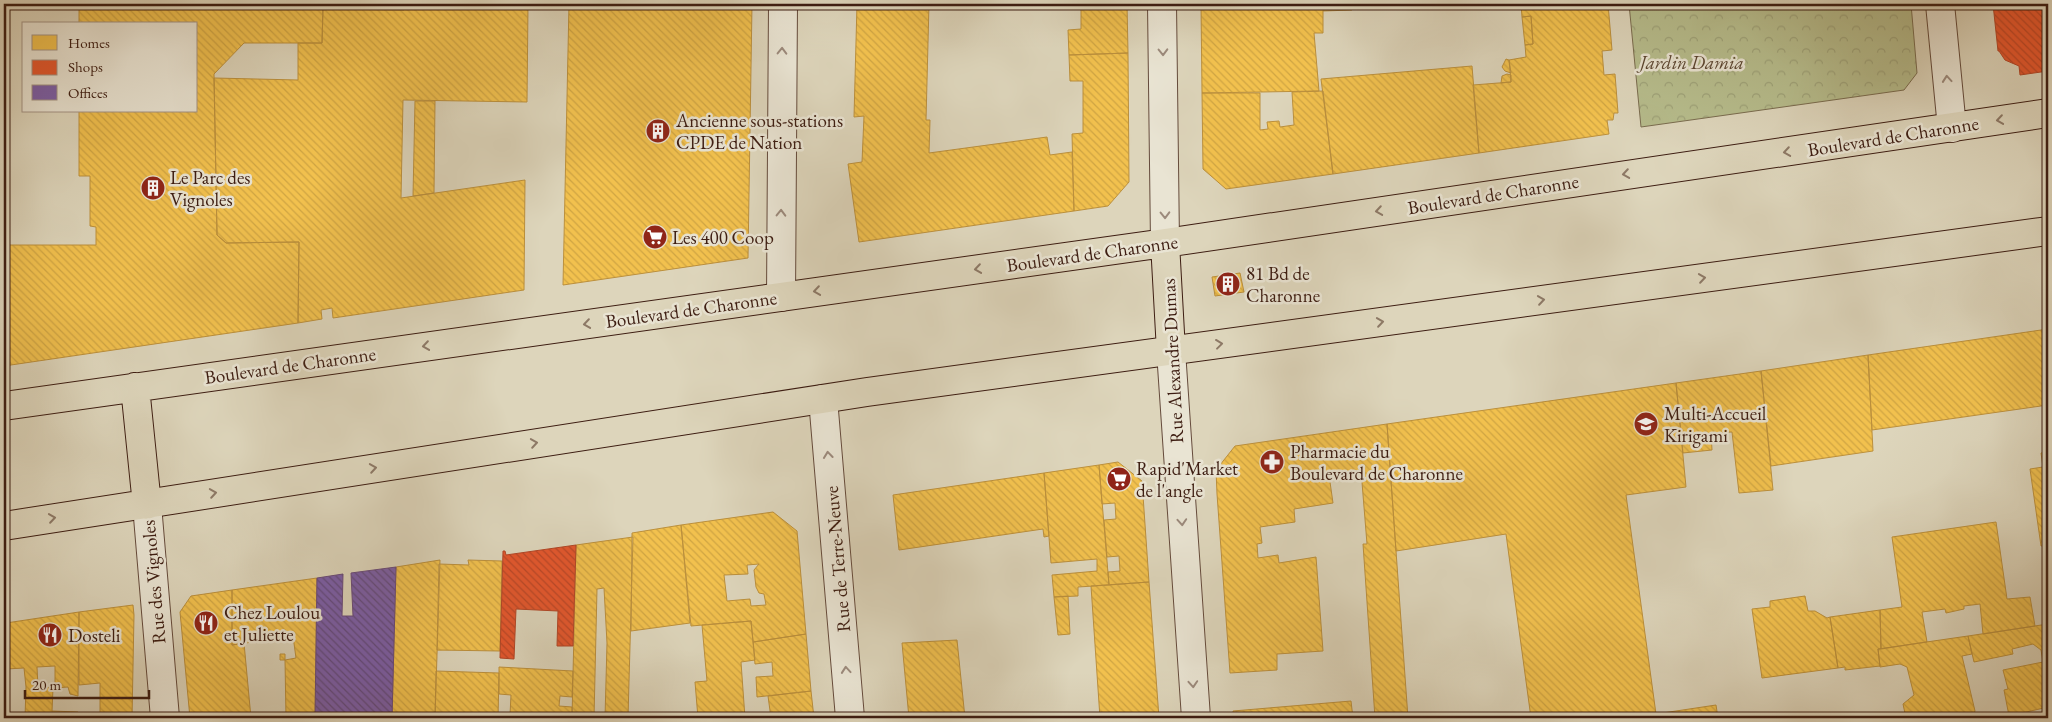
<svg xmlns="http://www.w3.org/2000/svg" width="2052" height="722" font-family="'EB Garamond',serif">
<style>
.forest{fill:url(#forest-crowns);stroke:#7a6c4f}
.homes{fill:url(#homes-back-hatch);stroke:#bc903c;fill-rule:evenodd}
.shops{fill:url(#shops-back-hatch);stroke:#b24626}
.offices{fill:url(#offices-back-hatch);stroke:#684a7a}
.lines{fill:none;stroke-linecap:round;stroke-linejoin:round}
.minor-casing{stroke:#654b3c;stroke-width:30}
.major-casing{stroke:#3d1d12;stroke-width:30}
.minor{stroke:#e9e4d3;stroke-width:28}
.major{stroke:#ddd5bb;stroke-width:28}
.oneway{stroke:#9c8a7c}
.oneway2{stroke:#8d7966}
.labels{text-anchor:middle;stroke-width:5;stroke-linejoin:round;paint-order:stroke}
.park-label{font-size:19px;font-style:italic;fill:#5b4530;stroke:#e9e4d3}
.poi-label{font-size:19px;fill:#3d1d12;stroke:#e9e4d3;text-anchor:start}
.street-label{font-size:19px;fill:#3d1d12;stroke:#e9e4d3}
</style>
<defs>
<pattern id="forest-crowns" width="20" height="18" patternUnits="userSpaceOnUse" patternTransform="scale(1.25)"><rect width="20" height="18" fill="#b6bc8c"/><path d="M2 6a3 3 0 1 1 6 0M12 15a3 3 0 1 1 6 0" fill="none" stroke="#9da178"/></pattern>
<pattern id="homes-back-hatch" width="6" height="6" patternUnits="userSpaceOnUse" patternTransform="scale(1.25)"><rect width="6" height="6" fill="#f2c14e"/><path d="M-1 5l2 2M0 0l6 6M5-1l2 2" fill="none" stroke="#d0a543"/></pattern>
<pattern id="shops-back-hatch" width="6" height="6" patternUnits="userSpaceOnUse" patternTransform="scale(1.25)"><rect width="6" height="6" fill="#e4572e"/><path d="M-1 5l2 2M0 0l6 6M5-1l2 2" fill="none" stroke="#ba4726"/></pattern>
<pattern id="offices-back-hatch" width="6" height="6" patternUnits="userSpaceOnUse" patternTransform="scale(1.25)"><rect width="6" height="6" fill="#7b5ea7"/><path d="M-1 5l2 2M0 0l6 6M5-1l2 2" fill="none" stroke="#61497e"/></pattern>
</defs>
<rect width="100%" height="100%" fill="#ddd5bb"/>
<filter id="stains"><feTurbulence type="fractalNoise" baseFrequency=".004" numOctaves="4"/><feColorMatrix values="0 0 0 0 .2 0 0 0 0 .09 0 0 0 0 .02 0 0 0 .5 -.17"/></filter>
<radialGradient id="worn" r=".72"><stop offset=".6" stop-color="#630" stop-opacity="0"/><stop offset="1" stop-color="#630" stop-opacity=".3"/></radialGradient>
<path class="forest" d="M1629 4H1911L1917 73 1904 90 1641 127Z"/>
<path class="homes" d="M42 4H323L322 43H244L214 74 217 235 226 243 299 242 298 323 4 366V245H96V227L90 226V176H79V111H196V24H79V7L42 8Z
M404 4 528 5 527 102 403 100 401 198 525 180 524 290 333 318 332 308 321 310 322 319 298 323 299 242 226 243 217 235 214 78 298 80V43H322L323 9 404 10Z
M569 4H752L748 258 563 285Z
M857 4H929L926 120H930L929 153 1047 137 1050 155 1072 152 1074 211 859 242 848 164 862 162 864 116 854 117Z
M1074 4H1127L1128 53 1069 55 1068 30 1081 29V5H1074Z
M1201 4H1352V10L1323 11V33H1314L1319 91 1202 93Z
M1521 4H1608L1612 50 1602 51 1604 75 1615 74 1618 113H1614L1613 120H1607L1609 134 1479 153 1473 85 1511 82 1509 60 1526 57 1525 45 1533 44 1531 16 1522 17Z
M1531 16 1533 44 1525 45 1522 17Z
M1128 53 1129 182 1108 206 1074 211 1072 134 1083 133V81H1070L1069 55Z
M1506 59 1509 60 1511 73 1505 71 1502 67Z
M1472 66 1479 153 1333 174 1321 79Z
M1507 74 1511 75V82L1501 83 1502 76Z
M1323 91 1333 174 1226 189 1203 169 1202 93H1260V130L1268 129 1267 122 1279 121 1280 127 1294 125 1292 92Z
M415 101H435L434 193 413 196Z
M1240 273 1244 292 1215 296 1212 277Z
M2048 329V405L1872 430 1868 355Z
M1868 355 1873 451 1771 466 1761 371Z
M1761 371 1773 490 1739 493 1732 432 1711 433 1712 450 1683 453 1676 383Z
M1676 383 1686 487 1626 495 1656 714 1716 705 1718 718H1531L1506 534 1396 551 1387 424Z
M1387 424 1396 551 1408 718H1375L1363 544H1367L1361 470 1329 475 1333 503 1294 509 1295 522 1260 527 1262 543 1257 544 1258 558 1278 555 1279 563 1316 557 1323 651 1277 654V670L1230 673 1217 494 1216 470 1235 446Z
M2048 452V545L2041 546 2030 469 2043 467 2041 453Z
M1118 462 1142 481 1149 582 1109 585 1108 572 1120 571 1119 556 1107 557 1104 520 1116 519 1115 503 1102 504 1099 465Z
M1099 465 1109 585 1078 587V596L1054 597 1052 575 1097 571V559L1051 563 1044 473Z
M1044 473 1049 536 1044 537 1043 529 899 550 893 495Z
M773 512 797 531 806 634 753 642 751 621 691 626 681 525ZM759 564 754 570 756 587 759 593 764 594 766 605 751 606 750 599 727 601 724 575 748 574 747 565Z
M1996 522 2007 599 2030 597 2035 626 1983 634 1980 604 1964 606V609L1946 613 1945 609 1922 612 1927 642 1881 649 1880 610 1902 607 1892 537Z
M681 525 690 623 631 631 632 533Z
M633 537 628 718H605L607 643 604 588 597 589 594 718H572L576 545Z
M440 560 435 718H392L396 567Z
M468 560 502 561 500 651 437 650 439 564 469 565Z
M317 578 315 718H286L285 660 296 658 293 636 232 645V590Z
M1149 582 1159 718H1100L1091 586Z
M232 590V645L244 643 251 718H190L180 612 191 596Z
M1068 596 1070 634 1058 635 1054 597Z
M1805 596 1808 611H1815L1827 618 1830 617 1838 668 1762 678 1752 609 1770 607V601Z
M133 605 134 615 132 718H100V683L79 685V612Z
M1880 610 1881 649H1878L1880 666 1845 670V667L1838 668 1830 617Z
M79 612 78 696 70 694 68 687 55 688V666L37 667 38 687 53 688 52 711 78 712V718H25L26 687 24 668 6 669V623Z
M751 621 755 660 741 662 745 718H698L695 682 707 681 702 625Z
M4 623H6V676L4 718Z
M2048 624V707L2009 716 2004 690 2008 689 2003 670 2043 662 2041 650 2033 644 2012 649 2013 654 1974 662 1968 636Z
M806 634 811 691 757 697 756 677 773 676 772 662 755 664 753 642Z
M1968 636 1972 654 1962 656 1975 711 1972 718H1906L1903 704 1914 695 1907 667 1900 664 1880 667 1878 649Z
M957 640 965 718H909L902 643Z
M280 654H285V660H280Z
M499 667 573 671 572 697 560 696 559 706 572 707V718H498V715H510L511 695 499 694Z
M436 671 499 673 498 718H435Z
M811 691 814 718H771L768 696Z
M1351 701 1353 718H1234L1233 711Z
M1087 714V718H1065V716Z"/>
<path class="shops" d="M1993 4H2048V71L2020 75 2019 66 2005 60 1999 51H1998Z
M576 545 573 646H557L558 611 516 609 514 659 500 658 503 551H505L506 555Z"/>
<path class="offices" d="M396 567 392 718H315L317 578 343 574 342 616H353L351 573Z"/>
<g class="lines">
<defs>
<path id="minor" d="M1162 4 1165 243
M1940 4 1952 128
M781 297 783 4
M1171 351 1196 718
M823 399 850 718
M147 505 165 718"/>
<path id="major" d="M1165 243 1171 351
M135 387 147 505
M4 406 1165 243 2048 113
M4 526 867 392 2048 231"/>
</defs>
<use href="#minor" class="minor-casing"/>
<use href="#major" class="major-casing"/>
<use href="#minor" class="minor"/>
<use href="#major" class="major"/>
</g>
<defs><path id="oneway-chevron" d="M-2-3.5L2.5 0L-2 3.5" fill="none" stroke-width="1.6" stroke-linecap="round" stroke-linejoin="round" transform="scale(1.25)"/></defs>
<g class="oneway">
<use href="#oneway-chevron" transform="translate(782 51) rotate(-89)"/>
<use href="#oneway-chevron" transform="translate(1163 52) rotate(89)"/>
<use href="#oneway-chevron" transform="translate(1947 79) rotate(-95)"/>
<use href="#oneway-chevron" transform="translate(781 213) rotate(-89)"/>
<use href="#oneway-chevron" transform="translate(1165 215) rotate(89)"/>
<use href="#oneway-chevron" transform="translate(828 455) rotate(-96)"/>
<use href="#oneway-chevron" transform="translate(1182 522) rotate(86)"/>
<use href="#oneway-chevron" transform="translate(846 670) rotate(-95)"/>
<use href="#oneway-chevron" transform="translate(1193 684) rotate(86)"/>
</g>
<g class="oneway2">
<use href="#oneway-chevron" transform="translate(2000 120) rotate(172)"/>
<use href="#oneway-chevron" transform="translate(1787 152) rotate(171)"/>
<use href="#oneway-chevron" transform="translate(1626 174) rotate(171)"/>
<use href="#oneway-chevron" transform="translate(1379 211) rotate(171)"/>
<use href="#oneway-chevron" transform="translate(978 269) rotate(172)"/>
<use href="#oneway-chevron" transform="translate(1702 278) rotate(-8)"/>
<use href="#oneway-chevron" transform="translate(817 291) rotate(172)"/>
<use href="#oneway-chevron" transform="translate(1541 300) rotate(-8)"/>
<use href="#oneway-chevron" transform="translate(1380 322) rotate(-8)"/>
<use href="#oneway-chevron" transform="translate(587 324) rotate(172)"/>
<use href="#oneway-chevron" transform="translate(1219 344) rotate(-7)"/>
<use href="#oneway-chevron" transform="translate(426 346) rotate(172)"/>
<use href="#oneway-chevron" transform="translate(534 443) rotate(-9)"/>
<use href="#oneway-chevron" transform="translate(373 468) rotate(-9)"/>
<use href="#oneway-chevron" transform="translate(213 493) rotate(-9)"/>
<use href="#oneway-chevron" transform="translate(52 518) rotate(-8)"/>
</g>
<defs>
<symbol id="building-disc" viewBox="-11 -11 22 22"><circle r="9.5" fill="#8f2418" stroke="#e9e4d3"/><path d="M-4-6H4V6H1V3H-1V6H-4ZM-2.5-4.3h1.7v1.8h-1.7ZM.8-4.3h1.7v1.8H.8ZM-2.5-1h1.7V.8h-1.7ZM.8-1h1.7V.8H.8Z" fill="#fff"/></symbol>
<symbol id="supermarket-disc" viewBox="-11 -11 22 22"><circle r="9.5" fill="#8f2418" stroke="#e9e4d3"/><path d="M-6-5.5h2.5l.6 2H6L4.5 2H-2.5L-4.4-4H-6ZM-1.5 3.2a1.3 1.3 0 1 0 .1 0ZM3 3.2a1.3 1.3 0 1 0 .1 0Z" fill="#fff"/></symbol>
<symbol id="school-disc" viewBox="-11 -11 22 22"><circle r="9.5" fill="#8f2418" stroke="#e9e4d3"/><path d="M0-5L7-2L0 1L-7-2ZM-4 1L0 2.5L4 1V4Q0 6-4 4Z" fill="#fff"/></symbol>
<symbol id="pharmacy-disc" viewBox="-11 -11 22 22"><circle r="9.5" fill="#8f2418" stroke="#e9e4d3"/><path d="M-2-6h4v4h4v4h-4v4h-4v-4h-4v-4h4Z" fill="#fff"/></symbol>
<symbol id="restaurant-disc" viewBox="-11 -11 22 22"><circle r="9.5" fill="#8f2418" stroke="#e9e4d3"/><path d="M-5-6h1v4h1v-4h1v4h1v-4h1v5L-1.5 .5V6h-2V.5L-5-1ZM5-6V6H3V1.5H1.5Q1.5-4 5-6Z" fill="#fff"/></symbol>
</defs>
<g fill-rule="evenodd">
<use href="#building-disc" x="644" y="117" width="28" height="28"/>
<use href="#building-disc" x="139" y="174" width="28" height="28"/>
<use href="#supermarket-disc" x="641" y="223" width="28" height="28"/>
<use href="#building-disc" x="1214" y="270" width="28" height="28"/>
<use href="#school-disc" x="1632" y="410" width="28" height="28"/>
<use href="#pharmacy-disc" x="1258" y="448" width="28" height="28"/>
<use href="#supermarket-disc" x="1105" y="465" width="28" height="28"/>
<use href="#restaurant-disc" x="192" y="609" width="28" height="28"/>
<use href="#restaurant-disc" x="36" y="621" width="28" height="28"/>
</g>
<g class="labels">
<g class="park-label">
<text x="1692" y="69">Jardin Damia</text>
</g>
<g class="poi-label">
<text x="676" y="127">Ancienne sous-stations<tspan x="676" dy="22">CPDE de Nation</tspan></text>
<text x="170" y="184">Le Parc des<tspan x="170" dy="22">Vignoles</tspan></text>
<text x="672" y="244">Les 400 Coop</text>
<text x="1246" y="280">81 Bd de<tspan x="1246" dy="22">Charonne</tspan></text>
<text x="1664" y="420">Multi-Accueil<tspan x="1664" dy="22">Kirigami</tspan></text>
<text x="1290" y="458">Pharmacie du<tspan x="1290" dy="22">Boulevard de Charonne</tspan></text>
<text x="1136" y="475">Rapid'Market<tspan x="1136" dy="22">de l'angle</tspan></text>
<text x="224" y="619">Chez Loulou<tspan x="224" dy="22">et Juliette</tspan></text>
<text x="68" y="642">Dosteli</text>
</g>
<g class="street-label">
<text transform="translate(1893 136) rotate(-9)" y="7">Boulevard de Charonne</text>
<text transform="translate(1493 194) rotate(-9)" y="7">Boulevard de Charonne</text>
<text transform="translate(1092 253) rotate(-8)" y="7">Boulevard de Charonne</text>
<text transform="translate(691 309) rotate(-8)" y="7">Boulevard de Charonne</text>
<text transform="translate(1172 361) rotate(-93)" y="7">Rue Alexandre Dumas</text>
<text transform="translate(290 365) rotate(-8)" y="7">Boulevard de Charonne</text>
<text transform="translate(837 559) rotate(-95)" y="7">Rue de Terre-Neuve</text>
<text transform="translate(153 582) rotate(-95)" y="7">Rue des Vignoles</text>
</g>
</g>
<rect width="2052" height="722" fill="none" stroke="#ddd5bb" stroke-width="20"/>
<rect x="5" y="5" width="2042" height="712" fill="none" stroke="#3d1d12" stroke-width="2.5"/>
<rect x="10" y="10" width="2032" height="702" fill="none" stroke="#3d1d12"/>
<rect x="22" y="22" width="175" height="90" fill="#e9e4d3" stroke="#a49486"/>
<rect x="32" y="35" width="25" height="15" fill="#f2c14e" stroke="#a49486"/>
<text x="68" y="48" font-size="15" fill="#3d1d12">Homes</text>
<rect x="32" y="60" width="25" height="15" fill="#e4572e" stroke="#a49486"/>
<text x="68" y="72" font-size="15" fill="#3d1d12">Shops</text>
<rect x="32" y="85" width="25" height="15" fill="#7b5ea7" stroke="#a49486"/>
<text x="68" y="98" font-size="15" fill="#3d1d12">Offices</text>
<path d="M25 690v8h124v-8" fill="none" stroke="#3d1d12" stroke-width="2.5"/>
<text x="32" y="690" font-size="15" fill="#3d1d12" stroke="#e9e4d3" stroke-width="4" paint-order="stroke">20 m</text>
<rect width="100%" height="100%" filter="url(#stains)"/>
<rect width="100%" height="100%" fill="url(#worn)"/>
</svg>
